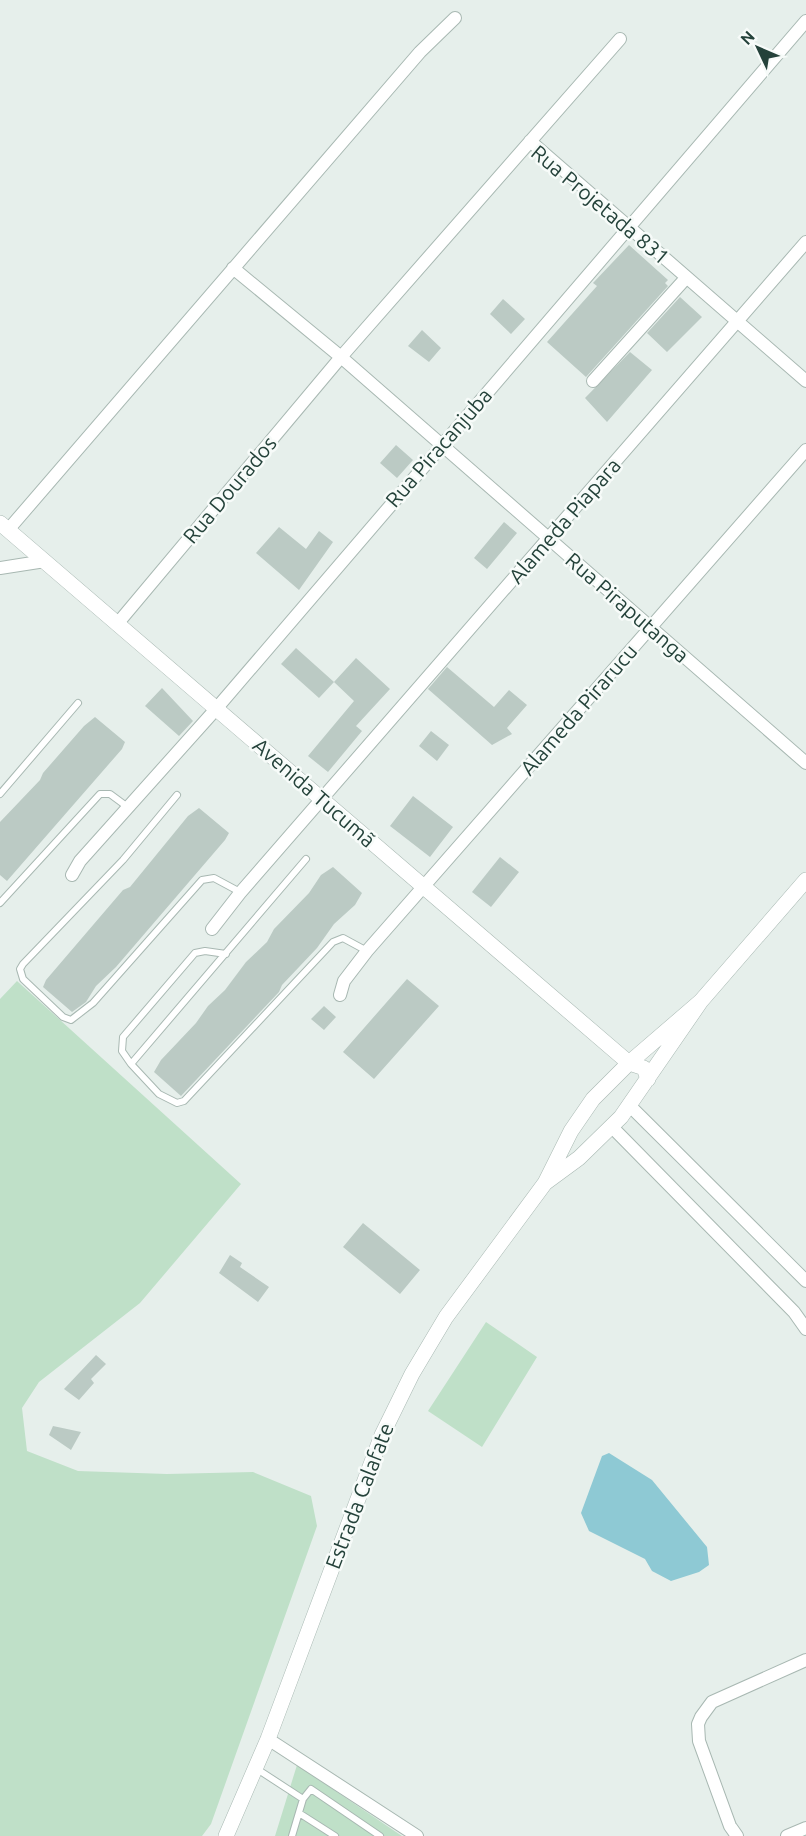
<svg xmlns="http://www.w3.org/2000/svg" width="806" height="1836" font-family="Ubuntu,sans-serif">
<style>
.green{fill:#bfe0c8}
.water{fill:#8ec9d4}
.building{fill:#bbcac4}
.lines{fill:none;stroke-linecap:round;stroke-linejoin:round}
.service-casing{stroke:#a8b8b2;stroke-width:8}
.minor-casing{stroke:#a8b8b2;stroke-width:14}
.tertiary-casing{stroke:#a8b8b2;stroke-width:16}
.service{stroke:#fff;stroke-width:6}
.minor{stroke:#fff;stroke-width:12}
.tertiary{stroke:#fff;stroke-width:15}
.labels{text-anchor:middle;stroke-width:5;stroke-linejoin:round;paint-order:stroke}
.street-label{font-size:21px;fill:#24423a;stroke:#f7fbf9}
</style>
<rect width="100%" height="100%" fill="#e6efeb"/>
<path class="green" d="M17 981 241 1184 140 1303 39 1382 22 1408 27 1451 78 1471 167 1474 253 1472 311 1496 317 1526 211 1824 202 1836H0V999Z
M486 1322 537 1357 482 1447 428 1411Z
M297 1765 402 1836H275Z"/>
<path class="water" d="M609 1453 652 1480 707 1547 709 1565 699 1572 671 1581 652 1571 645 1559 589 1531 581 1513 602 1456Z"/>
<path class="building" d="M629 245 668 280 665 283 668 286 586 377 547 342 597 286 593 283Z
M680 297 702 317 667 352 647 333Z
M503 299 525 319 511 334 490 314Z
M422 330 441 348 429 362 408 346Z
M630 352 652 370 607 422 585 398Z
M396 445 413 460 397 478 380 463Z
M504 522 517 533 487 569 474 558Z
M279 527 306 549 319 531 333 542 299 590 256 553Z
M296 648 334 682 319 698 281 664Z
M356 658 390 689 356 726 362 731 328 772 308 756 354 701 334 682Z
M447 667 494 707 509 690 527 705 507 728 512 734 492 745 428 689Z
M162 688 193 721 179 736 145 706Z
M95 717 125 742 122 749 7 881 0 875V822L40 780 43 773 84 726Z
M431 731 449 745 437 761 419 746Z
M413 796 453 827 430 857 390 826Z
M199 808 229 833 225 840 116 967 96 986 86 1002 72 1012 43 987 46 980 123 890 130 887 188 816Z
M500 857 519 872 491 907 472 892Z
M333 867 362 893 355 905 334 924 317 948 282 985 279 992 181 1096 154 1072 161 1060 196 1023 208 1006 225 990 246 962 267 942 274 929 309 893 321 875Z
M407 979 439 1006 374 1079 343 1052Z
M324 1006 336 1017 324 1030 311 1019Z
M363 1223 420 1270 400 1294 343 1247Z
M230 1255 242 1263 240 1267 269 1287 258 1302 219 1273Z
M96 1355 106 1364 91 1379 94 1383 79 1400 64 1389Z
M53 1426 81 1432 71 1450 49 1435Z"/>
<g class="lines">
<defs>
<path id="service" d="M0 794 78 703
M177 795 123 860 23 964 20 969 23 979 63 1017 71 1020 93 1003 202 880 214 878 240 892
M306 859 131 1064 159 1094 177 1103 184 1101 333 942 343 938 367 951
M0 903 100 794H110L129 808
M131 1064 122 1051 123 1037 195 953 205 951 226 954
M257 1769 303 1799
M299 1813 335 1836
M292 1836 303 1799 311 1789 380 1836"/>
<path id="minor" d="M530 141 806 381
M233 268 341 357 806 763
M593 381 686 278
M8 530 420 52 455 18
M0 568 45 561
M118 623 341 357 620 39
M72 875 80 861 216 709 806 21
M212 929 240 893 806 242
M340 995 344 981 367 951 806 450
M630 1106 806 1281
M612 1127 794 1312 806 1329
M268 1739 417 1836
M737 1836 730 1826 699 1741 698 1724 701 1717 712 1702 806 1660
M787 1836 806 1828"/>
<path id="tertiary" d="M0 523 629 1063 644 1068 648 1079
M545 1183 579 1158 621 1117 701 1001 806 880
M226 1836 268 1739 382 1435 412 1374 446 1317 545 1183 571 1131 593 1099 629 1063 701 1001"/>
</defs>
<use href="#service" class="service-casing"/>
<use href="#minor" class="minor-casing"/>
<use href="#tertiary" class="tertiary-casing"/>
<use href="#service" class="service"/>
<use href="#minor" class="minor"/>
<use href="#tertiary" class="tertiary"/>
</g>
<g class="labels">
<g class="street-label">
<text transform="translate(600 205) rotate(40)" y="7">Rua Projetada 831</text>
<text transform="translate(439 448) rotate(-49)" y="7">Rua Piracanjuba</text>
<text transform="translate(230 490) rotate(-50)" y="7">Rua Dourados</text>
<text transform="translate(565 521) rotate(-49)" y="7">Alameda Piapara</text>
<text transform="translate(627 608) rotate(41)" y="7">Rua Piraputanga</text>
<text transform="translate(579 710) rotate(-49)" y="7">Alameda Pirarucu</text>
<text transform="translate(314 793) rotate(41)" y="7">Avenida Tucumã</text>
<text transform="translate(360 1496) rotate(-69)" y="7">Estrada Calafate</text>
</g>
</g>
<g transform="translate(758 48) rotate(314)" stroke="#f7fbf9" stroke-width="4.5" paint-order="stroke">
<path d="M0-4.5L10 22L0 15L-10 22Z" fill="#24423a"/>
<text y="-9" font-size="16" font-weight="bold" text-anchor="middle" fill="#24423a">N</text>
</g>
</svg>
